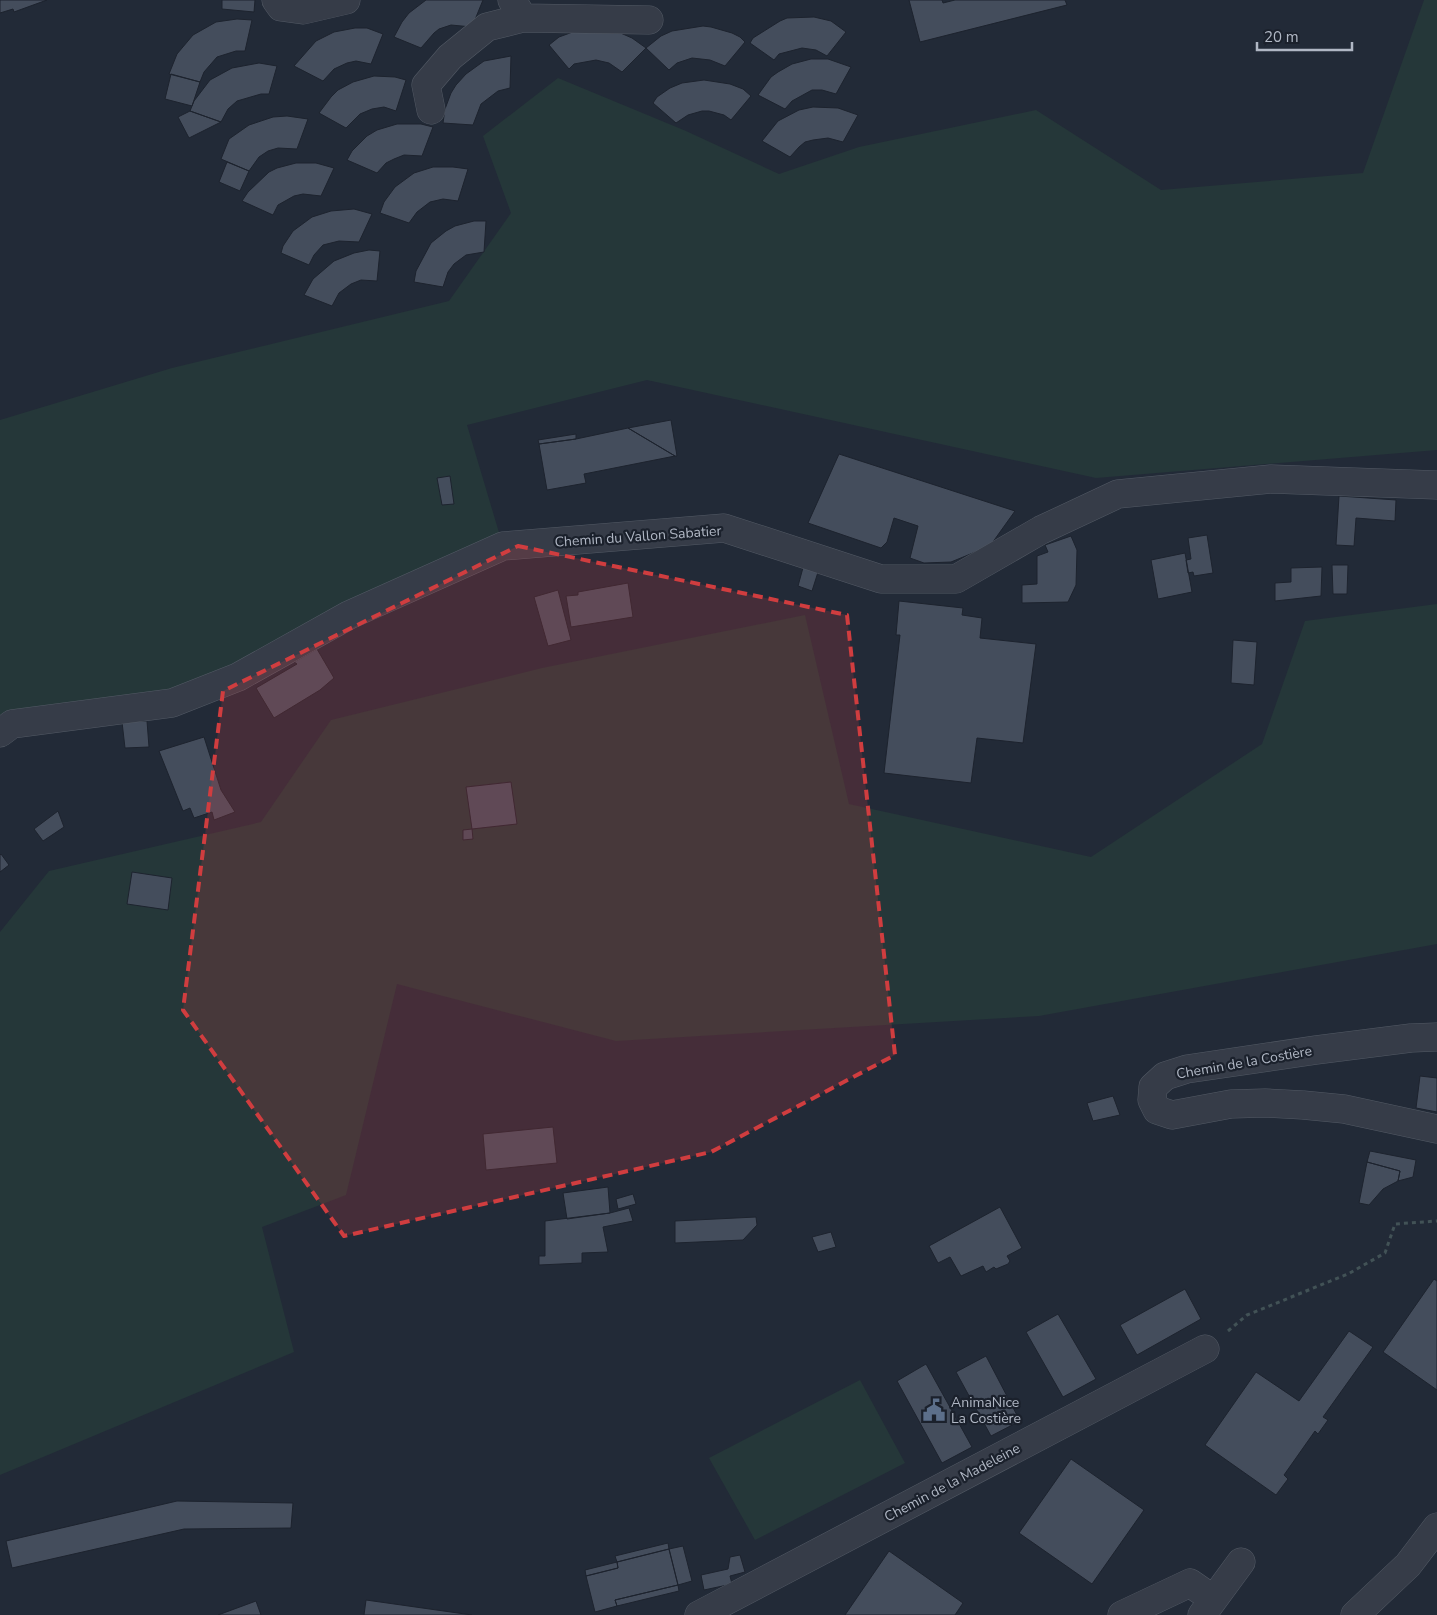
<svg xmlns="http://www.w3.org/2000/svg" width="1437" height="1615" font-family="'Nunito Sans',sans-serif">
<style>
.green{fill:#253739}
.building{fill:#444d5c;stroke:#1d232e}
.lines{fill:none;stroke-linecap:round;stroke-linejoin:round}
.minor-casing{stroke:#535a65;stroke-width:29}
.path{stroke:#425256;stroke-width:3;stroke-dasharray:4 4;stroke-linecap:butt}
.minor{stroke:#363c48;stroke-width:28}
.marked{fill:#d03d3f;fill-opacity:0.2;stroke:#d03d3f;stroke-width:4;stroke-dasharray:10 6;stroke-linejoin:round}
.labels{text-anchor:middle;stroke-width:4.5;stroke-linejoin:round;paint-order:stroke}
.street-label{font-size:14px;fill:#b0b7c4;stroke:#1b212c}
.poi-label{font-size:14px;fill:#b0b7c4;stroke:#1b212c;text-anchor:start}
</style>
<rect width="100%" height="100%" fill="#222a37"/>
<path class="green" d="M1424 0H1437V450L1096 478 647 380 467 425 503 546 238 677 0 733V420L172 368 449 301 511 213 483 136 558 78 686 131 779 174 859 147 1036 110 1161 190 1363 173Z
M1437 604V944L1039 1016 616 1041 397 984 346 1195 262 1227 294 1352 0 1475V932L49 871 261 822 331 720 542 668 805 615 849 804 1091 857 1262 744 1305 621Z
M860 1380 905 1463 755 1540 709 1458Z"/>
<path class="building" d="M0 0H47L14 12 13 9 0 13Z
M222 0H255L254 12 222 9Z
M426 0H483L472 27 451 25 439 29 434 33 421 48 394 37 402 22 409 13Z
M909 0H942L943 3 955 0H1065L1067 5 920 42Z
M814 17 831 21 846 32 827 56 816 50 802 48 779 54 774 60 750 43 753 38 780 21 787 18Z
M237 19 252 20 245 51H236L217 57 204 72 200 82 169 74 177 54 193 35 216 22Z
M703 26 711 27 732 33 740 37 745 42 725 66 710 60 692 58 677 63 669 70 646 48 661 36 672 31Z
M355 28H367L383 34 371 64 356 61 347 63 334 69 323 81 294 66 316 41 334 32Z
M581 29 616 31 632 38 646 48 622 72 609 63 596 60 574 64 569 69 549 45 559 37Z
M511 56 510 88 498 91 481 104 473 125 443 123 445 109 451 93 456 85 466 74 484 61Z
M811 59H828L851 67 836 94 822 90H812L792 101 785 109 758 95 771 77 778 72 792 64Z
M259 63 277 66 269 94H261L237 101 228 109 221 122 190 111 194 101 210 80 232 68Z
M171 74 200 82 192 106 165 99Z
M374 76 395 77 406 80 396 111 384 107 372 109 360 114 346 128 319 113 331 97 338 90 353 82Z
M704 80 730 84 743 89 751 96 731 120 724 115 709 111H702L688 115 676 123 653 103 657 97 670 88 682 83Z
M813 107 838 108 858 115 843 142 828 138 813 140 805 142 799 147 790 157 762 141 778 121 799 110Z
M190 111 221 122 189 138 178 117Z
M287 116 308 119 297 149 278 148 268 151 259 157 249 171 221 159 229 139 249 125 273 117Z
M397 124H421L433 127 422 156 404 155 394 159 386 163 377 173 347 160 352 151 367 136 377 130Z
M227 162 249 171 240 191 219 182Z
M296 163H316L334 168 321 196 303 194 294 196 278 205 273 215 242 201 248 192 269 172 277 168Z
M433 167H453L468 169 458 201 443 199 430 202 417 212 409 223 380 213 384 202 395 187 414 173Z
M354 209 372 214 359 242 339 241 323 245 314 255 309 265 281 253 283 246 293 231 312 217 331 211Z
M474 221H486L484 252 466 255 454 264 448 272 443 287 414 282 416 271 431 243 446 231 455 226Z
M369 250 380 251 377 281 361 280 351 284 339 293 332 306 304 295 313 279 334 261 354 253Z
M671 420 677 456H675L628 428Z
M628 428 675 456 584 474 586 483 547 490 539 444 576 439Z
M576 434V439L539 444 538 440Z
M839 454 1015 511 990 546 951 562 924 563 910 558 918 526 894 518 887 542 881 548 808 523Z
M450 476 454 504 442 505 437 478Z
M1339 496 1396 500 1395 521 1356 518 1354 546 1336 545Z
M1207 535 1213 573 1194 576 1193 572 1188 573 1186 560 1191 559 1188 538Z
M1071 536 1077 550 1076 585 1068 602 1022 603V585L1037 584V556L1048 552 1045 545Z
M1185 553 1192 592 1158 599 1151 560Z
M804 564 819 569 812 591 798 586Z
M1332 565H1348L1347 594H1333Z
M1322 567 1321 596 1275 601V583L1291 582V568Z
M628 583 633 617 571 627 566 596 578 595V592Z
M558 590 571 640 548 646 534 597Z
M899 601 963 608 962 615 982 618 980 638 1036 644 1023 743 977 738 971 783 884 773 900 635H896Z
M1233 640 1257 642 1254 685 1231 683Z
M317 649 334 678 320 690 274 718 256 688 297 664 294 662Z
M147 721 149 747 125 748 122 722Z
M204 737 221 790 235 812 214 820 212 812 194 818 190 808 183 811 159 751Z
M511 782 517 824 472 829 466 787Z
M58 811 64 827 43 841 34 829Z
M472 829 473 839 463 840V830Z
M1 854 9 865 0 872V855Z
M132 872 172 878 168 910 127 904Z
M1420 1076 1437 1078V1112L1416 1108Z
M1113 1096 1120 1115 1093 1121 1087 1103Z
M553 1127 557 1163 486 1170 483 1134Z
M1370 1151 1416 1160 1413 1177 1398 1181 1400 1171 1367 1162Z
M1367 1162 1400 1171 1398 1181 1383 1189 1369 1205 1359 1203Z
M608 1187 610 1213 567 1219 563 1193Z
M633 1194 636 1204 618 1209 616 1199Z
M1000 1207 1022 1248 1007 1256 1010 1261 1008 1264 996 1269 994 1267 986 1272 983 1266 961 1276 950 1257 938 1263 929 1246Z
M629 1208 633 1221 603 1227 608 1252 582 1253V1263L539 1265V1256H545V1221L610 1213Z
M756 1217 757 1225 743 1240 675 1243V1221Z
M831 1232 836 1247 818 1252 812 1237Z
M1434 1279 1437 1281V1390L1383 1352Z
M1185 1289 1201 1319 1137 1355 1120 1325Z
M1058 1314 1096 1379 1063 1397 1026 1332Z
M1349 1331 1373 1347 1323 1417 1328 1420 1318 1434 1315 1431 1284 1475 1288 1479 1276 1495 1205 1445 1256 1372 1299 1401Z
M986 1356 1020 1421 991 1436 956 1372Z
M926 1364 972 1447 942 1463 897 1381Z
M1071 1459 1144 1510 1092 1584 1019 1533Z
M177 1501 293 1503 291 1528 184 1529 12 1568 6 1541Z
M668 1543 669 1549 617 1562 615 1556Z
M683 1546 692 1581 678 1585 669 1549Z
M669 1549 678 1585 615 1600 617 1606 595 1612 586 1576 618 1568 617 1562Z
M889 1551 963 1603 955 1615H845Z
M740 1555 745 1572 730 1576 732 1584 704 1590 701 1575 728 1569 730 1557Z
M617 1562 618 1568 586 1576 585 1570Z
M678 1585 679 1591 617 1606 615 1600Z
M366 1600 472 1615H364Z
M256 1601 261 1615H218Z"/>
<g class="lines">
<defs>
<path id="minor" d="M276 0 281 7 303 10 346 0
M512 0 523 18 649 20
M431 110 426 85 450 57 487 27 523 18
M0 733 12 724 172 703 238 677 349 615 503 546 724 528 881 579H956L1041 530 1118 494 1271 479 1437 485
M1437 1037 1411 1038 1316 1050 1187 1069 1165 1076 1153 1087 1152 1100 1157 1110 1172 1115 1231 1104 1265 1103 1303 1105 1344 1109 1437 1129
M699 1615 1205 1349
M1122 1615 1190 1583 1213 1599
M1202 1615 1241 1562
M1355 1615 1408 1565 1437 1527"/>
</defs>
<use href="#minor" class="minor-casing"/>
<path class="path" d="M1228 1331 1247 1315 1348 1274 1385 1253 1395 1224 1437 1221"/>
<use href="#minor" class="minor"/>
</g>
<path class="marked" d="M518 546 847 615 895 1055 711 1152 344 1236 183 1010 223 691Z"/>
<defs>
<symbol id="civic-bare" viewBox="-9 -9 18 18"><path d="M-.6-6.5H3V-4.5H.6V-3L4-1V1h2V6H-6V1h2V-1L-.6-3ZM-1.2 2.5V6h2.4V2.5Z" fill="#5c6f8a" stroke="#1b212c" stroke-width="2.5" paint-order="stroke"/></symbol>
</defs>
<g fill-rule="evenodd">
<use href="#civic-bare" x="918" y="1394" width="32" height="32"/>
</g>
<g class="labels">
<g class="street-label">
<text transform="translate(638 536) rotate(-4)" y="5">Chemin du Vallon Sabatier</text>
<text transform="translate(1244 1062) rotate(-10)" y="5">Chemin de la Costière</text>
<text transform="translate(952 1482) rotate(-28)" y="5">Chemin de la Madeleine</text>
</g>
<g class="poi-label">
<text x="951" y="1407">AnimaNice<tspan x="951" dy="16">La Costière</tspan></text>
</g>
</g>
<path d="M1257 42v8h95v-8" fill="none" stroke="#b0b7c4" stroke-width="2.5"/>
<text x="1264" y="42" font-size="15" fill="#b0b7c4" stroke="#1b212c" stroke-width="4" paint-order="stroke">20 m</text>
</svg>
